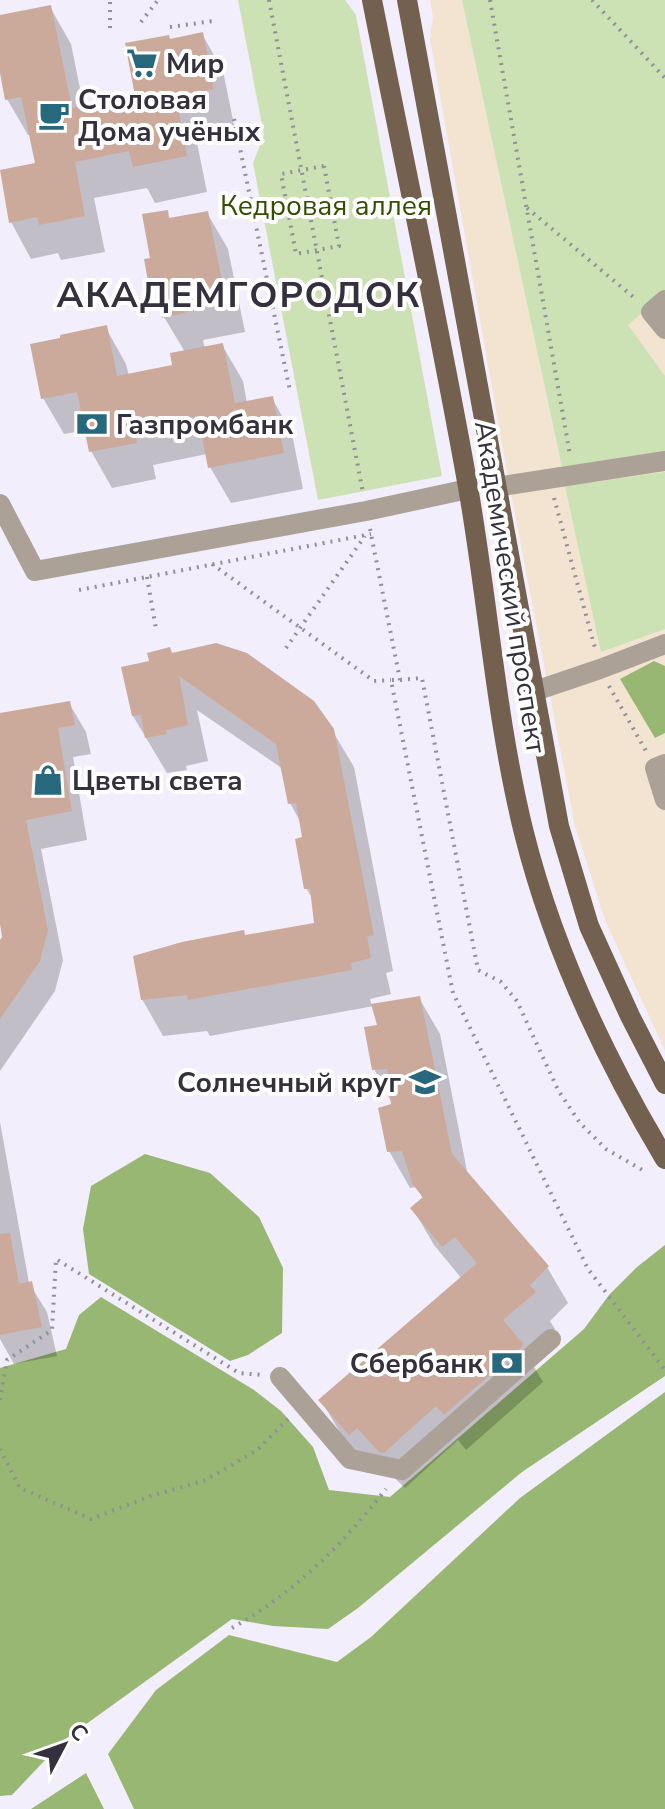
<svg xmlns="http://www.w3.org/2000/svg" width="665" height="1809" font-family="'Nunito Sans',sans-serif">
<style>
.commercial{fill:#f2e4d1}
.green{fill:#cce2b5}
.forest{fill:#98b772}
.shadow{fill:#0003}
.building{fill:#cbaa9b}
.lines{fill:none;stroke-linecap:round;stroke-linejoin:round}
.path{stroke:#928e9b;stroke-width:4;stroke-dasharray:2 6;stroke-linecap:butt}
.minor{stroke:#aca197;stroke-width:20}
.major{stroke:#73604e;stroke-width:20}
.labels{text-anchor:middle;stroke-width:8;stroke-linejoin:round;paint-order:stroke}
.poi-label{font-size:28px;font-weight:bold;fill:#34303d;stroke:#fff;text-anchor:start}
.park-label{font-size:28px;fill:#334e00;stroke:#fff}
.street-label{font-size:28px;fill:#34303d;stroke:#fff}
.district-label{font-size:36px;font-weight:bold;letter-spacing:2px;fill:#34303d;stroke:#fff}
</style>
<rect width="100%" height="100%" fill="#f2eefb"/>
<path class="commercial" d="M430 0H665V1051L605 920 575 826 509 483 430 39 433 17Z"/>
<path class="green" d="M238 0H345L356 15 442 476 318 500 253 163 264 135Z
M462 0H665V293L628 325 665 376V451L562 467Z
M665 472V629L601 652 565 486Z"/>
<path class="forest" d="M654 661 665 666V733L655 738 620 679Z
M145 1154 210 1173 259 1217 283 1268 282 1333 248 1355 230 1361 89 1274 83 1229 91 1186Z
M665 1245V1376L522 1472 358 1608 328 1629 273 1626 232 1619 64 1740 12 1795 0 1796V1368L66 1349 79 1315 101 1297 254 1390 281 1411 313 1447 329 1490 390 1497 584 1329 609 1295 637 1267Z
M665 1392V1809H134L108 1754 156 1690 229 1635 337 1662 371 1637 520 1498Z
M86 1773 104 1809H31Z"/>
<path class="shadow" d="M50 7 71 44 84 108 137 97 170 41 202 34 223 71 234 125 195 133 207 192 155 203 147 188 94 198 105 252 61 260 58 253 31 259 11 222 37 165 31 135H28L7 99 0 62V17Z
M166 212 171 220 207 213 228 249 245 332 203 340 205 349 222 345 243 381 247 403 272 398 292 434 303 489 231 503 210 467 207 454 153 465 156 479 112 488 91 451 87 430 64 434 43 398 106 328 126 364 129 376 174 367 185 352 164 317 160 298 150 280 153 260Z
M172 655 332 730 354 767 393 971 386 973 391 994 370 999 372 1006 419 998 440 1034 468 1176 547 1267 568 1303 550 1321 555 1329 526 1353 543 1382 466 1450 458 1440 405 1488 379 1463 371 1470 342 1436 321 1400 462 1279 434 1245 413 1209 424 1200 416 1187 410 1188 389 1151 393 1105 374 1069 379 1027 374 1006 210 1036 207 1031 163 1036 142 999 246 937 317 925 314 901 306 888 305 838 301 823 290 803 283 769 197 710 208 761 186 766 187 770 167 773 133 716Z
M69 703 86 732 91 754 73 757 87 840 41 849 63 960 55 991 0 1071V943L4 937 0 912V715Z
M0 1122 29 1283 47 1312 57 1356 14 1364 0 1339Z"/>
<path class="building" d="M51 5 72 108 135 96 125 43 169 35 170 39 203 32 214 89 176 97 187 156 133 167 129 151 75 162 85 216 39 225 37 217 9 223 0 170 35 163 21 97 5 100 0 73V15Z
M168 210 169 218 208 211 225 296 184 304 185 313 162 318 155 279 148 281 144 259 150 258 142 214Z
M107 325 117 376 172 365 170 353 223 343 235 403 273 396 284 453 208 468 198 416 134 429 137 443 89 452 77 392 41 399 30 344 60 338V335Z
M216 643 247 653 314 701 334 729 374 935 367 937 371 958 351 963 352 970 188 1000 187 995 141 1000 133 956 182 942 244 930 245 935 314 923 310 889H304L295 839 302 837 296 803 288 804 276 744 179 676 188 725 166 730 167 734 145 738 141 715 132 716 121 667 149 661 147 653 170 647 172 653Z
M70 701 75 725 58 728 72 811 26 820 48 930 40 961 0 1019V940L2 937 0 924V713Z
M420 996 452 1154 549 1266 530 1285 536 1292 503 1320 524 1345 444 1415 436 1406 384 1453 379 1452 357 1428 349 1435 318 1400 477 1263 455 1237 442 1247 410 1208 423 1197 413 1185 402 1151 387 1152 378 1108 391 1104 387 1069 372 1070 364 1027 377 1025 371 1004Z
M10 1233 19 1284 32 1281 42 1327 0 1335V1234Z"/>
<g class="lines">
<path class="path" d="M269 0 363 493
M490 0 570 455
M592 0 665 78
M141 22 158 0
M170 27 213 21
M110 28V0
M234 119 290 391
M324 166 339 246 296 254 281 174Z
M527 208 637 300
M554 498 595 648
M370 529 400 680H391L453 993 588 1269 665 1370
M212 564 374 681 391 680
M147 577 156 629
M79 590 371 534
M286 648 365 536
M400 680 422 678 478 970 501 982 517 1001 558 1090 580 1123 606 1149 646 1172
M609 686 646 751
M0 1400 7 1360 52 1330 56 1259 239 1373 262 1375
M0 1449 20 1488 91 1519 151 1496 206 1480 256 1451 288 1419
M232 1628C293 1594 343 1544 386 1489"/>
<path class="minor" d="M665 300 651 312 665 329
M496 487 665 461
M0 504 35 571 366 511 468 489
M532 692 600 669 665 644
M665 764 655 768 665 800
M280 1377 350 1459 402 1470 551 1339"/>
<path class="major" d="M372 0C404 162 439 324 468 487 488 601 496 720 524 833 553 949 604 1057 665 1159
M407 0 559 826 589 926 630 1016 665 1084"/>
</g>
<defs>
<symbol id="supermarket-bare" viewBox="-9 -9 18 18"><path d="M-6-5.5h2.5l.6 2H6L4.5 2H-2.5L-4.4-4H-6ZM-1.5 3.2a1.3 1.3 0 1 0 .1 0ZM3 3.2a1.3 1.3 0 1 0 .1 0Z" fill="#27687c" stroke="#fff" stroke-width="2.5" paint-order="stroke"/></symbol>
<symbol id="cafe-bare" viewBox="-9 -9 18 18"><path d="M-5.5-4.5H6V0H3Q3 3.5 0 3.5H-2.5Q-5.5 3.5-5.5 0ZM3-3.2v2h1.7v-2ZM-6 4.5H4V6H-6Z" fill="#27687c" stroke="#fff" stroke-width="2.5" paint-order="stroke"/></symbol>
<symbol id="bank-bare" viewBox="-9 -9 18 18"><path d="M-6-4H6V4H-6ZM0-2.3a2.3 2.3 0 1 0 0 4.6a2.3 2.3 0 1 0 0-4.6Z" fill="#27687c" stroke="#fff" stroke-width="2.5" paint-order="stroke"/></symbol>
<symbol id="shop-bare" viewBox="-9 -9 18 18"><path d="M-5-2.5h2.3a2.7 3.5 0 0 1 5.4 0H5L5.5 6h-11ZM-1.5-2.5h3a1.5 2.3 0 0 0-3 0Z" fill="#27687c" stroke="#fff" stroke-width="2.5" paint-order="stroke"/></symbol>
<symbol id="school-bare" viewBox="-9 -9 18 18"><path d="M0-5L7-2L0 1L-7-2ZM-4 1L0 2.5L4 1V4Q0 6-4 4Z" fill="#27687c" stroke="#fff" stroke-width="2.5" paint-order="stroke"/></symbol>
</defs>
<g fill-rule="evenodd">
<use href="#supermarket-bare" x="120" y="41" width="44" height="44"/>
<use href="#cafe-bare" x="32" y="93" width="44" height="44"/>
<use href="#bank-bare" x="70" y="402" width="44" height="44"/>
<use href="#shop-bare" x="26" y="758" width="44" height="44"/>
<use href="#school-bare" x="403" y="1060" width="44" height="44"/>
<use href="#bank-bare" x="485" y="1341" width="44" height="44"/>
</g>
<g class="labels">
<g class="poi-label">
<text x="166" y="73">Мир</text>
<text x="78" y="109">Столовая<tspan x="78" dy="32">Дома учёных</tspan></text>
<text x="116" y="434">Газпромбанк</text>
<text x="72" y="790">Цветы света</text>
<text x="401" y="1092" text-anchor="end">Солнечный круг</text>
<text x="483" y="1373" text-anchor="end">Сбербанк</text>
</g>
<g class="park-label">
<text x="326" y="215">Кедровая аллея</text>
</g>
<g class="street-label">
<text transform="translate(511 587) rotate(81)" y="10">Академический проспект</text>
</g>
<g class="district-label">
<text x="239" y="307">АКАДЕМГОРОДОК</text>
</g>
</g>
<g transform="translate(64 1745) rotate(49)" stroke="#ffffff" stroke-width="6" paint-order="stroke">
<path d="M0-6L14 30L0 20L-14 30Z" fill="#34303d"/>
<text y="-12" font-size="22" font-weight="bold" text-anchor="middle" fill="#34303d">С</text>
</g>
</svg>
